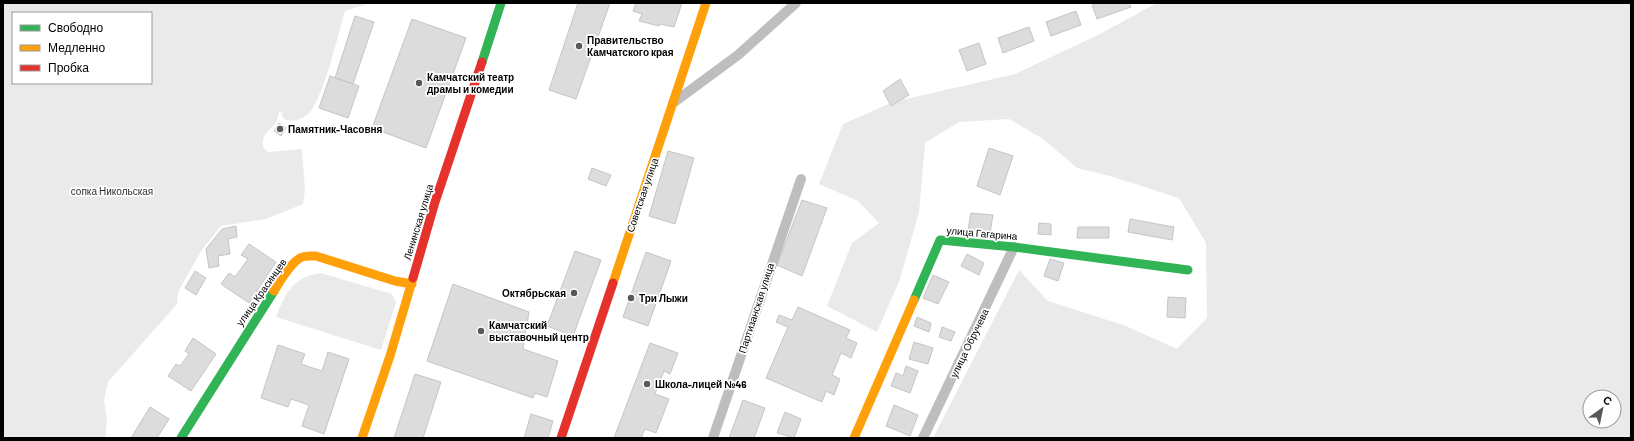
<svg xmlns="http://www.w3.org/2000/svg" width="1634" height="441" font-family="Barlow,sans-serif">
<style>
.green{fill:#eaeaea;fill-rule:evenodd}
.building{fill:#dcdcdc;stroke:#c5c5c5}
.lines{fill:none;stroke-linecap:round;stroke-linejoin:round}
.street{stroke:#bebebe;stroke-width:10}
.fast{stroke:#30b455;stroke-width:9}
.slow{stroke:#ff9f0a;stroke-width:9}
.jam{stroke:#e5322d;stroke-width:9}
.poi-dot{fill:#595959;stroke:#fff;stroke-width:1.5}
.labels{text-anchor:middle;stroke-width:3.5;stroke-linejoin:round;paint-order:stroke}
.poi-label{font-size:10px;font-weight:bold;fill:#000;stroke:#fff;text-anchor:start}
.park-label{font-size:10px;fill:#2f2f2f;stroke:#fff}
.street-label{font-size:10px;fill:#000;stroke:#fff}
</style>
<rect width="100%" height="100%" fill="#fff"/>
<path class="green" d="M3 3H387H370L345 11C338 34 324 97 309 113 303 119 292 123 284 119L281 115 284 113 279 112C277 130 261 129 263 147L268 152 302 149 305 190 303 204 266 219 221 226 201 251 178 292 177 304 108 382 104 400 107 422 105 438H3ZM13 13H151V83H13Z
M1157 3H1631V438H933L1019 270 1048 301 1126 326 1177 349 1207 318 1206 243 1179 198 1110 176 1077 168 1043 139 1009 119 959 122 925 143 919 212 900 279 877 332 827 306 852 243 879 223 858 201 819 184 843 124 893 102 1015 74 1100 34ZM1590 397H1614V421H1590Z
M321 273 392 294 396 302 381 350 276 317C286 292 293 277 321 273Z"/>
<path class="building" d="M578 3H610L576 99 549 90Z
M636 3H682L674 27 660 24 659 26 639 21 642 14 633 11Z
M1097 3H1129L1131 7 1097 19 1092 5Z
M1076 11 1081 25 1051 36 1046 22Z
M355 16 374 22 353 84 335 78Z
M412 19 466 38 426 148 372 128Z
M1029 27 1034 41 1003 53 998 38Z
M979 43 986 64 967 71 959 50Z
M330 76 359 86 348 118 319 108Z
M900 79 909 95 891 106 883 91Z
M279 123 286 128 281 136 274 131Z
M989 148 1013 156 1000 195 977 186Z
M668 151 694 158 675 224 649 216Z
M592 168 611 175 606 186 588 179Z
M802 200 827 208 802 276 777 265Z
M971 213 993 215 990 233 968 230Z
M1130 219 1174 227 1172 240 1128 232Z
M1039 223 1051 224V235L1038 234Z
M236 226 237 237 228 239 230 254 218 256 219 266 209 268 206 249 222 229Z
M1078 227H1109V238H1077Z
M249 244 276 262 249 303 221 284 229 273 235 277 248 259 241 255Z
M575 251 601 260 573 336 547 326Z
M646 252 671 261 648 326 623 317Z
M967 254 984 263 979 275 961 266Z
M1050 259 1064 263 1058 281 1044 276Z
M195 271 206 278 196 295 185 288Z
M933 275 949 282 938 304 923 298Z
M453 284 529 312 523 349 558 361 547 397 535 393 533 398 427 361Z
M1168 297 1186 298 1185 318 1167 317Z
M798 307 850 330 846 338 857 343 851 358 841 353 832 375 840 379 834 395 826 391 822 402 766 378 788 327 776 322 779 315 792 320Z
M917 317 931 323 929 332 914 326Z
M942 327 955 332 951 341 939 337Z
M193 338 216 354 191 391 168 376 176 364 180 366 189 354 185 351Z
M914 342 933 348 928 364 909 359Z
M650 343 678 353 670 374 664 371 655 394 669 399 656 433 645 429 641 438H614Z
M278 345 305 354 301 364 322 371 328 352 349 359 324 434 302 426 309 405 291 399 288 407 261 398Z
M906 366 918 371 910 393 891 386 896 373 903 376Z
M415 374 441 382 423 438H394Z
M743 400 765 408 754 438H729Z
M894 405 918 415 910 436 886 426Z
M150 407 169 419 157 438H131Z
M785 412 801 419 794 438 777 433Z
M531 414 553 421 548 438H524Z"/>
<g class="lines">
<path class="street" d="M673 103 738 55 796 3
M713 438 801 179
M923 438 1014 247"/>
<path class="fast" d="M482 62 501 3
M914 300 940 240 1014 247 1188 270
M181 438 274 291"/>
<path class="slow" d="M613 283 706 3
M274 291C281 280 289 265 300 258 305 255 311 256 316 256L395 281 412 284
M362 438 390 356 413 278
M854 438 914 300"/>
<path class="jam" d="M413 278 435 202 482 62
M561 438 613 283"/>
</g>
<g class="poi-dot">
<circle cx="579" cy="46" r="4"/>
<circle cx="419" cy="83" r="4"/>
<circle cx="280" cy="129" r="4"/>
<circle cx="574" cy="293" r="4"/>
<circle cx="631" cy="298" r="4"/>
<circle cx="481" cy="331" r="4"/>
<circle cx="647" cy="384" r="4"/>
</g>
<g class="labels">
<g class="poi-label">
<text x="587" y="44">Правительство<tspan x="587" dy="12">Камчатского края</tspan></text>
<text x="427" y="81">Камчатский театр<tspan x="427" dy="12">драмы и комедии</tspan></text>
<text x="288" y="133">Памятник-Часовня</text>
<text x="566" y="297" text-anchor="end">Октябрьская</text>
<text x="639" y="302">Три Лыжи</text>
<text x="489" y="329">Камчатский<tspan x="489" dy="12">выставочный центр</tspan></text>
<text x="655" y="388">Школа-лицей №46</text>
</g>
<g class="park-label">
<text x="112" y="195">сопка Никольская</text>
</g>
<g class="street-label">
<text transform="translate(642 195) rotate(-71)" y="4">Советская улица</text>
<text transform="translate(418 222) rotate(-73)" y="4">Ленинская улица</text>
<text transform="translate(982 233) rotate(5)" y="4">улица Гагарина</text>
<text transform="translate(261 292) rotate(-55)" y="4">улица Красинцев</text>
<text transform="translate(756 308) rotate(-72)" y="4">Партизанская улица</text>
<text transform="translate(969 343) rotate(-64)" y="4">улица Обручева</text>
</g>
</g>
<rect width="1634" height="441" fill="none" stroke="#000000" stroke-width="8"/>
<rect x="12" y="12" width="140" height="72" fill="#ffffff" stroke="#999999"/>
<rect x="20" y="25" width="20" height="6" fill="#30b455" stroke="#999999"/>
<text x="48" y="32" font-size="12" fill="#000000">Свободно</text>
<rect x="20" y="45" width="20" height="6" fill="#ff9f0a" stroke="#999999"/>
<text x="48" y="52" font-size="12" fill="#000000">Медленно</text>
<rect x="20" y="65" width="20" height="6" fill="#e5322d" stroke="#999999"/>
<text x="48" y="72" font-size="12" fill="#000000">Пробка</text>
<g transform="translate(1602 409) rotate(33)"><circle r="19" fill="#ffffff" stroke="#999999"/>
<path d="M0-3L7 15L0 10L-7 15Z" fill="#595959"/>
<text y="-6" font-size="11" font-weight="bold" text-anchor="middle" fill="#000000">С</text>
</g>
</svg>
